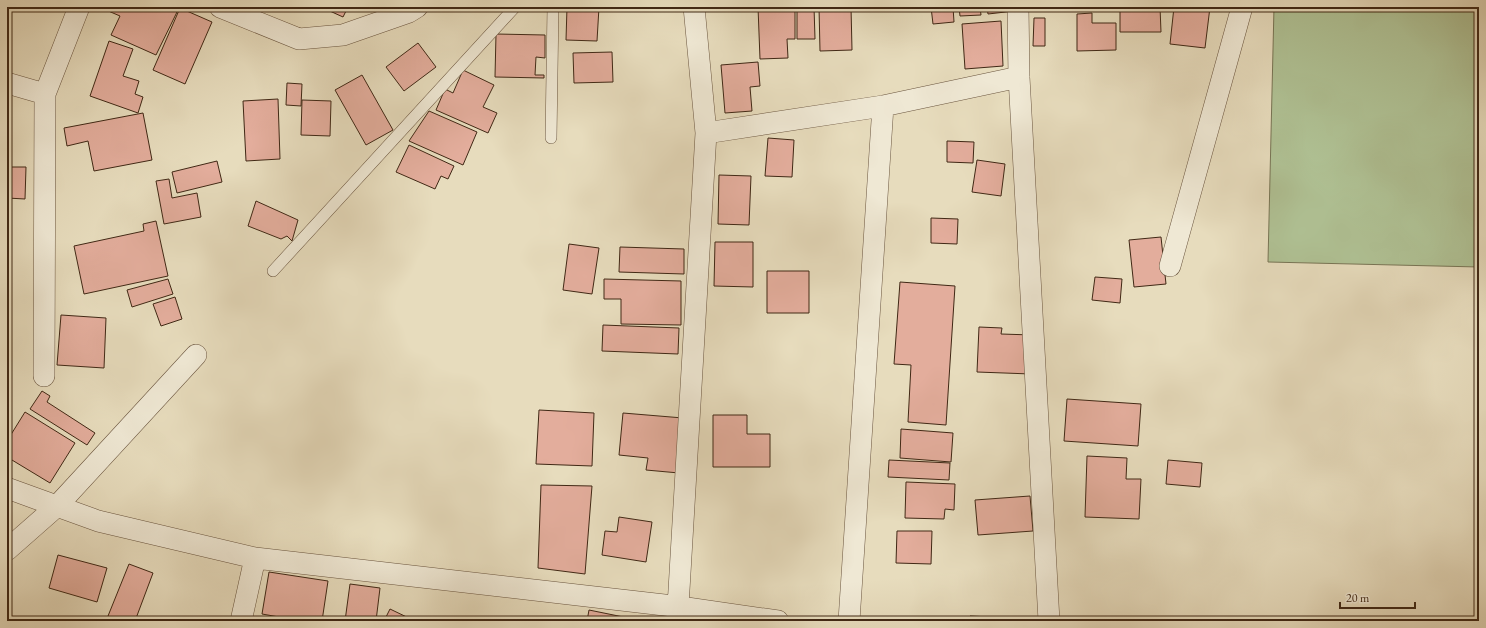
<svg xmlns="http://www.w3.org/2000/svg" width="1486" height="628" font-family="'EB Garamond',serif">
<style>
.green{fill:#b0c295;stroke:#787555}
.building{fill:#e3ad9c;stroke:#402815}
.lines{fill:none;stroke-linecap:round;stroke-linejoin:round}
.lane-casing{stroke:#6a553f;stroke-width:12}
.street-casing{stroke:#6a553f;stroke-width:22}
.lane{stroke:#efe8d4;stroke-width:11}
.street{stroke:#efe8d4;stroke-width:21}
</style>
<rect width="100%" height="100%" fill="#e7dcbd"/>
<filter id="stains"><feTurbulence type="fractalNoise" baseFrequency=".005" numOctaves="4"/><feColorMatrix values="0 0 0 0 .2 0 0 0 0 .09 0 0 0 0 .02 0 0 0 .5 -.17"/></filter>
<radialGradient id="worn" r=".72"><stop offset=".6" stop-color="#630" stop-opacity="0"/><stop offset="1" stop-color="#630" stop-opacity=".3"/></radialGradient>
<path class="green" d="M1274 7 1479 8V267L1268 262Z"/>
<path class="building" d="M107 7H166L177 12 156 55 111 35 120 16 106 10Z
M321 7H348L343 17Z
M567 7H599L597 41 566 40Z
M758 7H795V39H787L788 58 760 59Z
M797 7H814L815 39H797Z
M819 7H851L852 50 820 51Z
M931 7H953L954 22 933 24Z
M959 7H980L981 15 960 16Z
M987 7H1014V11L988 14Z
M1120 7H1160L1161 32H1120Z
M1174 7H1210L1205 48 1170 44Z
M180 8 212 22 185 84 153 70Z
M1092 13V23H1116V50L1077 51V14Z
M1034 18H1045V46H1033Z
M1001 21 1003 66 965 69 962 24Z
M496 34 545 35V58L536 57 535 75H544V78L495 77Z
M109 41 133 49 123 76 139 81 135 94 143 97 138 113 90 96Z
M418 43 436 67 404 91 386 67Z
M612 52 613 82 574 83 573 53Z
M758 62 760 86 750 87 752 111 725 113 721 65Z
M463 70 494 85 483 107 497 113 488 133 436 110 445 89 453 93Z
M362 75 393 130 366 145 335 90Z
M287 83 302 84 301 106 286 105Z
M278 99 280 159 246 161 243 101Z
M302 100 331 101 330 136 301 135Z
M429 111 477 132 463 165 409 141Z
M143 113 152 160 94 171 88 141 67 146 64 128Z
M768 138 794 140 792 177 765 176Z
M947 141 974 142 973 163 947 162Z
M409 145 454 166 448 179 441 176 435 189 396 172Z
M977 160 1005 164 1001 196 972 192Z
M217 161 222 182 177 193 172 172Z
M7 167H26L25 199 7 198Z
M719 175 751 176 749 225 718 224Z
M169 179 172 198 197 193 201 217 164 224 156 181Z
M256 201 298 220 292 241 287 236 281 239 248 226Z
M931 218 958 219 957 244 931 243Z
M156 221 168 276 84 294 74 246 144 231 143 224Z
M1161 237 1166 284 1134 287 1129 240Z
M715 242H753V287L714 286Z
M569 244 599 248 592 294 563 290Z
M620 247 684 249V274L619 272Z
M767 271H809V313H767Z
M1095 277 1122 279 1120 303 1092 300Z
M168 279 173 294 132 307 127 290Z
M604 279 681 281V325L621 324V299H604Z
M900 282 955 286 946 425 908 422 911 365 894 364Z
M175 297 182 319 161 326 153 304Z
M61 315 106 318 104 368 57 365Z
M603 325 679 328 678 354 602 351Z
M979 327 1002 328 1001 334 1032 335 1031 374 977 372Z
M42 391 50 396 47 402 95 433 87 445 30 409Z
M1067 399 1141 404 1138 446 1064 441Z
M539 410 594 413 592 466 536 464Z
M25 412 75 443 50 483 7 457V441Z
M623 413 683 418 679 473 646 470 648 458 619 455Z
M713 415H747V434H770V467H713Z
M901 429 953 433 951 462 900 458Z
M1087 456 1127 458 1126 479H1141L1139 519 1085 517Z
M889 460 950 463 949 480 888 477Z
M1168 460 1202 463 1200 487 1166 484Z
M906 482 955 484 954 510 945 509 944 519 905 518Z
M541 485 592 486 585 574 538 568Z
M1030 496 1033 531 978 535 975 500Z
M619 517 652 522 646 562 602 555 605 531 617 532Z
M897 531H932L931 564 896 563Z
M58 555 107 568 97 602 49 588Z
M129 564 153 573 135 621H122L108 616Z
M269 572 328 581 322 621H279V617L262 614Z
M350 584 380 588 376 621H345Z
M390 609 415 621H384Z
M589 610 638 620 637 621H587Z
M970 616 1013 618V621H970Z"/>
<g class="lines">
<defs>
<path id="lane" d="M551 138 553 7
M273 271 515 7"/>
<path id="street" d="M220 7 299 39 343 35 409 12 417 7
M1018 7 1019 77 1049 621
M7 83 45 94
M706 133 883 106 1019 77
M1170 266 1242 7
M44 376 45 94 79 7
M7 488 98 521 255 558 673 606 778 621
M7 550 57 506 196 355
M678 607 706 133 694 7
M241 621 255 558
M849 621 883 106"/>
</defs>
<use href="#lane" class="lane-casing"/>
<use href="#street" class="street-casing"/>
<use href="#lane" class="lane"/>
<use href="#street" class="street"/>
</g>
<rect width="1486" height="628" fill="none" stroke="#e7dcbd" stroke-width="24"/>
<rect x="8" y="8" width="1470" height="612" fill="none" stroke="#402815" stroke-width="2"/>
<rect x="12" y="12" width="1462" height="604" fill="none" stroke="#402815"/>
<path d="M1340 602v6h75v-6" fill="none" stroke="#402815" stroke-width="2"/>
<text x="1346" y="602" font-size="12" fill="#402815" stroke="#efe8d4" stroke-width="3" paint-order="stroke">20 m</text>
<rect width="100%" height="100%" filter="url(#stains)"/>
<rect width="100%" height="100%" fill="url(#worn)"/>
</svg>
